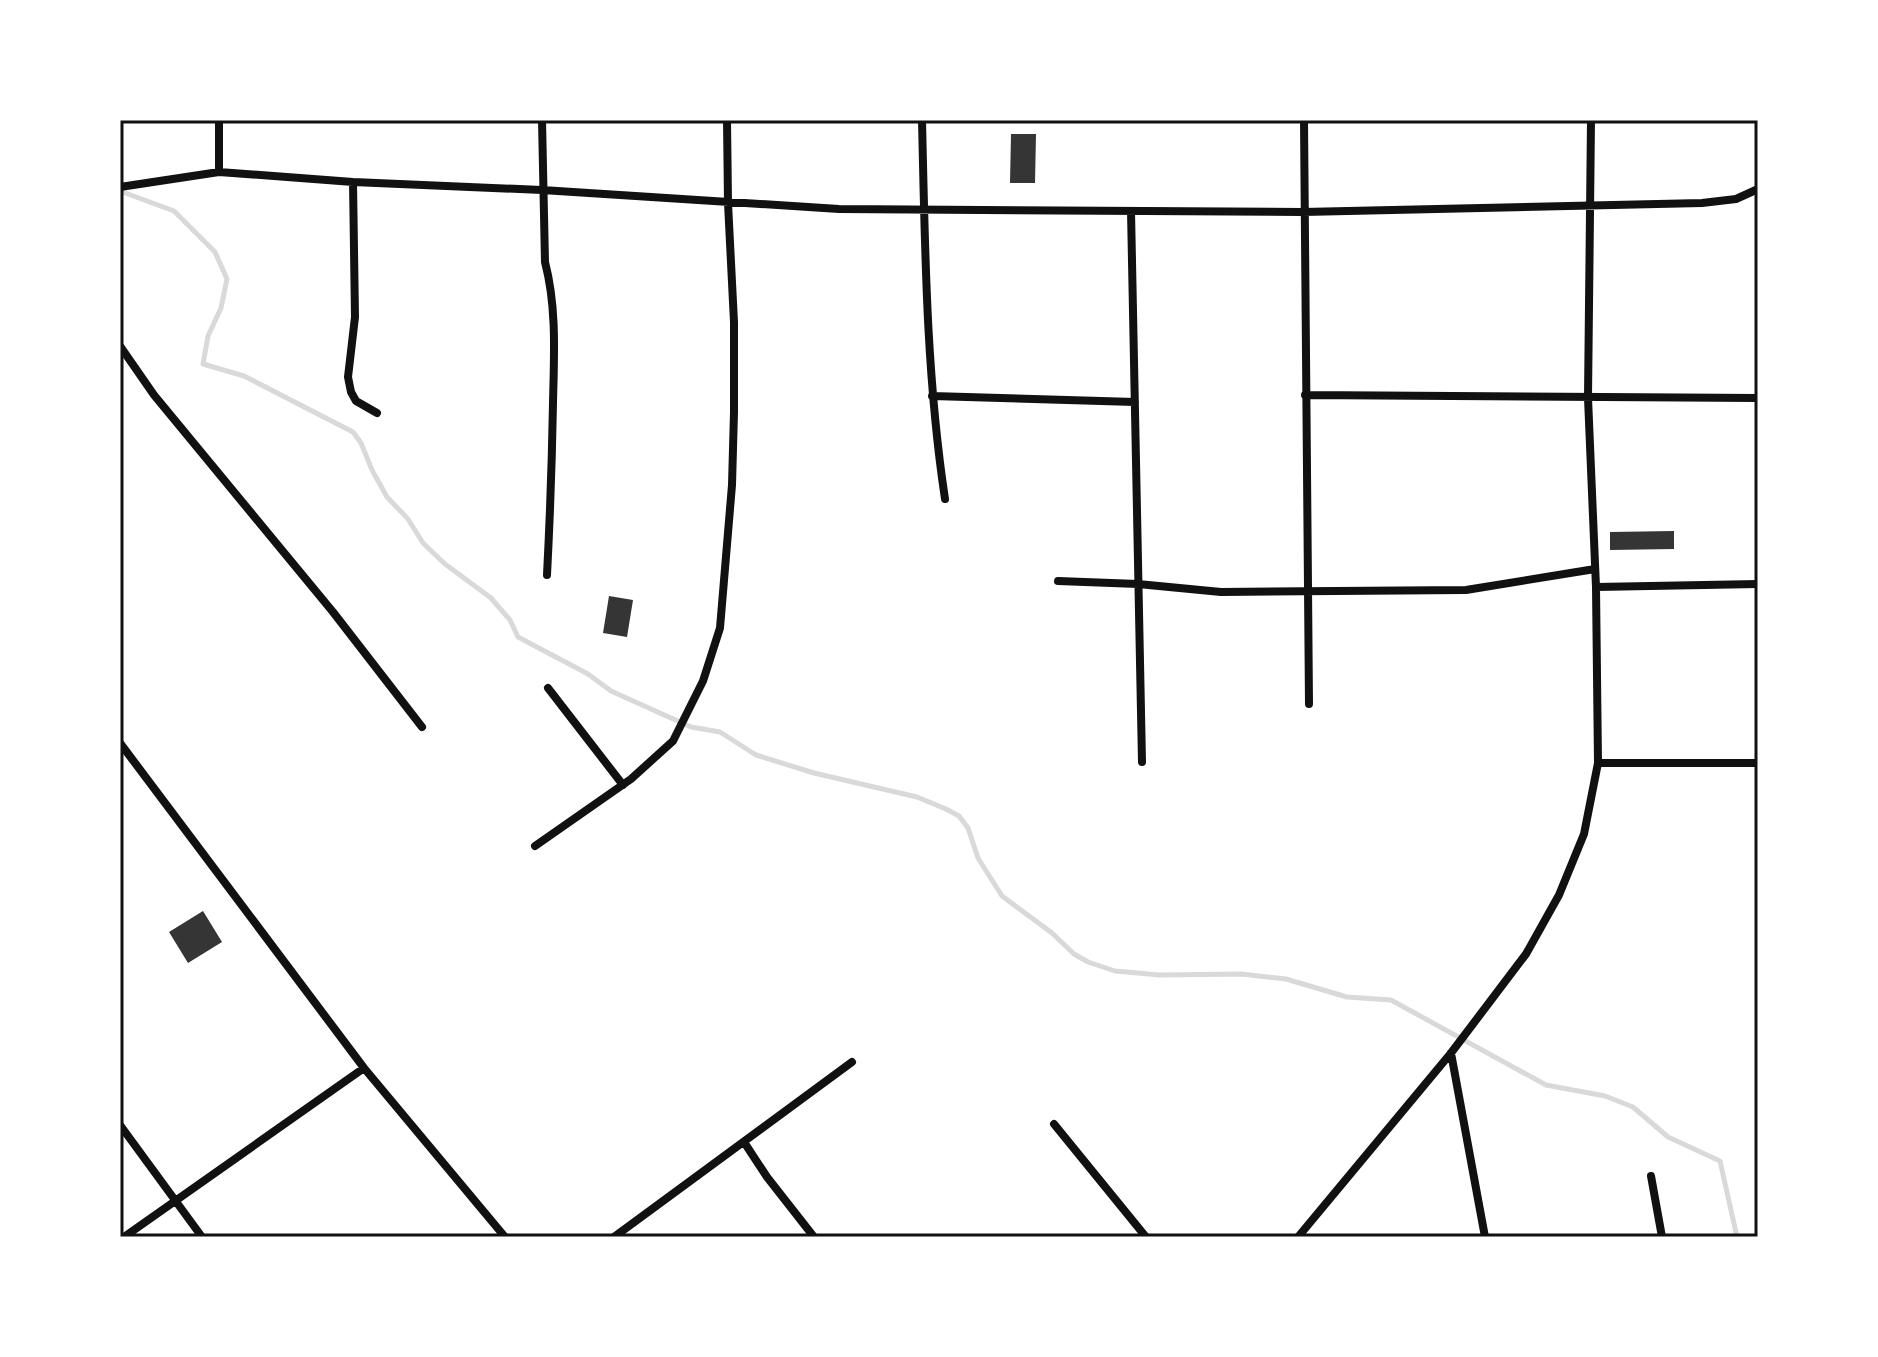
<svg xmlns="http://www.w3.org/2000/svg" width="1878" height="1357" font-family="'Public Sans',sans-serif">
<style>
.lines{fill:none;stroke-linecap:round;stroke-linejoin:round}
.stream{stroke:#d9d9d9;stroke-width:5}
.building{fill:#353535}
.minor{stroke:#111;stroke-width:8}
.neatline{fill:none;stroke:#111;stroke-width:3}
</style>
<rect width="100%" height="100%" fill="#fff"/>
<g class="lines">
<path class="stream" d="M120 191 174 211 215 252 227 279 221 308 208 336 203 364 244 376 353 432 361 443 372 470 387 497 408 519 423 543 445 564 491 598 510 620 518 637 588 674 611 691 691 727 720 732 756 755 814 773 917 797 946 809 959 816 968 828 978 858 1002 896 1052 933 1074 954 1088 962 1115 971 1160 975 1241 974 1286 979 1347 997 1391 1000 1546 1085 1605 1096 1633 1107 1668 1137 1720 1161 1737 1237"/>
</g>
<path class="building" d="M1011 134H1036L1035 183H1010Z
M1674 531V549L1610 550V532Z
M609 596 633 600 627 637 603 633Z
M203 911 222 942 188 963 169 932Z"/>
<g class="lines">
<path class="minor" d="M219 120V172
M542 120 545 262C557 308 554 356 553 403 552 460 550 517 547 575
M922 120C925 247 926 373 945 499
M1304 120 1309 704
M353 182 355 317 348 377 351 392 356 401 377 413
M120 187 219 172 353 182 542 190 839 209 1303 212 1702 203 1736 199 1758 189
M1131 211 1142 762
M120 346 154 395 333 612 422 727
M1305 395 1758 398
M932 396 1135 402
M1058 581 1138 584 1221 592 1466 590 1595 569
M1596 587 1758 584
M548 688 623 785
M120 743 364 1068 505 1237
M1598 763H1758
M535 846 631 779 673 741 703 681 720 628 732 485 734 412V322L728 203 727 120
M1451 1053 1485 1237
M1054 1124 1146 1237
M120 1125 202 1237
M744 1142 767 1177 814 1237
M1651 1176 1662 1237
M124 1237 364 1068
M614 1237 852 1062
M1298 1237 1451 1053 1526 954 1559 895 1584 834 1598 763 1596 587 1588 398 1591 120"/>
</g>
<rect width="1878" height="1357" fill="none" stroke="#ffffff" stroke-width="244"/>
<rect x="122" y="122" width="1634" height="1113" class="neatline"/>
</svg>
